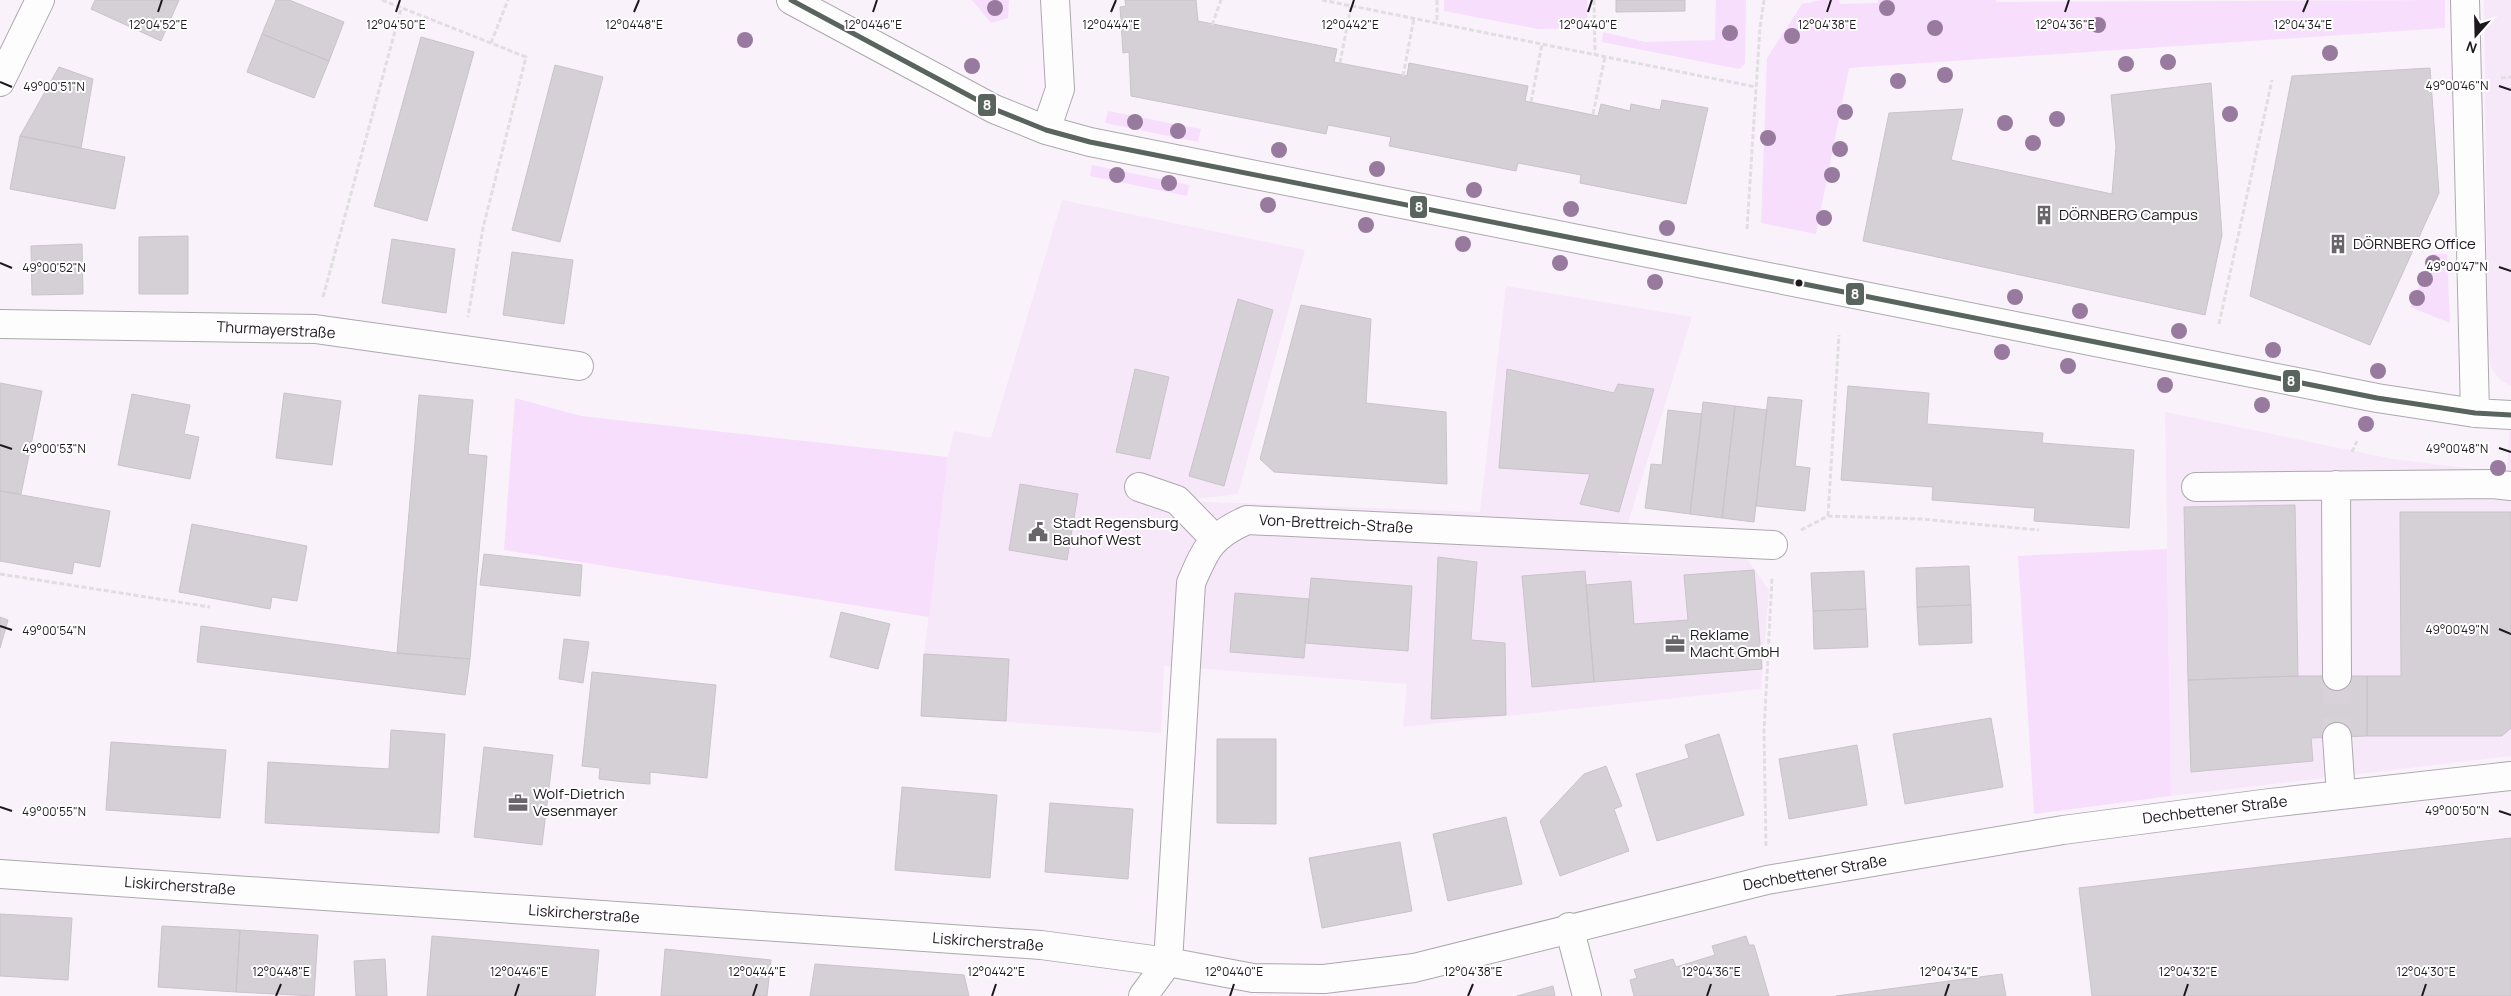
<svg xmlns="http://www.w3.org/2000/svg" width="2511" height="996" font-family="Manrope,sans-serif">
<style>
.built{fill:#f7e8f9}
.green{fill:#f8defd}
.building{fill:#d5cfd6;stroke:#c9c3ca}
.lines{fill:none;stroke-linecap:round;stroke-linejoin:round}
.minor-tunnel{stroke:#d8d1d9;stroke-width:28;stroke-dasharray:28 14;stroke-linecap:butt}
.minor-casing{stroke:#ada7ae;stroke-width:30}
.path{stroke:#e0dee0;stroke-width:3;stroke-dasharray:5 2.5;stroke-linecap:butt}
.minor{stroke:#fefdfe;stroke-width:28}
.bus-1-casing{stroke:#fff;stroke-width:9}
.bus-1{stroke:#59645e;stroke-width:5}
.tree{fill:#987a9e}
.ticks{fill:none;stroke:#1d171e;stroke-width:2}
.bus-dot{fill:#1d171e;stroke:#fff;stroke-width:2}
.labels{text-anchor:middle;stroke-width:4;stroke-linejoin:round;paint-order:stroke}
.poi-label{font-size:15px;fill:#1d171e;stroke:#fff;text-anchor:start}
.street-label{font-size:15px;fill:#1d171e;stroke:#fff}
.ticks-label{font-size:12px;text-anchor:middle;fill:#1d171e;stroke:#fff;stroke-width:4;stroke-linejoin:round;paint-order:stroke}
.line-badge{stroke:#fff;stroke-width:2}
.badge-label{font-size:14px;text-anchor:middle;font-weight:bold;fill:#fff}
</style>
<rect width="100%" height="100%" fill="#f9f2fa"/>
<path class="built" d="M2484 0H2511V386L2501 381 2492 369 2488 353Z
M1062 200 1305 250 1238 494 1182 501 1480 512 1506 286 1692 317 1618 555 1747 559 1769 590 1761 689 1403 727 1407 684 1164 666 1161 733 921 716 924 654 948 457 954 431 991 438Z
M2511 392V756L2171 796 2165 412 2393 459 2507 473Z"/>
<path class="green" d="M972 0H1009L1008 18 991 23Z
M1444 0H1587V19L1576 28 1538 29 1444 11Z
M1716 0H1746L1745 64 1739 69 1602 42 1603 32 1645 42 1715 40Z
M1821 0H1839L1840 4 1878 3V0H1996V2L2445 0V28L1849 68 1816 234 1761 223 1767 58 1802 4Z
M1108 111 1201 129 1198 142 1105 123Z
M1092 165 1189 185 1187 196 1090 176Z
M2432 254H2447L2450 323 2410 307Z
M515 398 581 416 948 457 929 617 504 550Z
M2167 549 2171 796 2034 814 2018 556Z"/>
<path class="building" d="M95 0H179L161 41 91 9Z
M276 0H289L344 22 329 61 262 34Z
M1125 0H1196L1198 21 1337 49 1334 62 1407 76 1409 63 1528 86 1525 101 1598 116 1601 104 1630 111 1631 104 1660 110 1662 100 1708 108 1686 204 1580 183 1581 175 1518 163 1516 171 1389 146 1391 137 1328 125 1326 134 1131 96 1129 52 1123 53 1120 7 1126 6Z
M1616 0H1685V11L1616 12Z
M262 34 329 61 314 98 247 72Z
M421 37 474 52 427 221 374 206Z
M555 65 603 77 560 242 512 230Z
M59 67 93 79 81 148 20 136Z
M2430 68 2439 193 2370 345 2250 296 2292 76Z
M2211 83 2222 235 2205 315 1863 241 1889 113 1963 109 1951 160 2112 194 2116 147 2111 95Z
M20 136 125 157 115 209 10 189Z
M188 236V294H139V237Z
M392 239 455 249 446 313 382 303Z
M82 244 83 294 32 295 31 246Z
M512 252 573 260 564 324 503 315Z
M1238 299 1273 310 1224 486 1189 476Z
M1301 305 1371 319 1366 403 1446 412 1447 484 1274 472 1260 459Z
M1135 369 1169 377 1150 459 1116 452Z
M1507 369 1614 393 1618 384 1654 389 1619 512 1580 504 1590 474 1499 468Z
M0 383 42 391 21 494 0 491Z
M1848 386 1929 393 1927 424 2043 433 2042 443 2134 450 2129 528 2034 521 2035 508 1932 500 1933 487 1841 480Z
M284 393 341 401 332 465 276 458Z
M132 394 190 405 184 434 199 437 190 479 118 465Z
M419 395 473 400 468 454 487 456 470 659 397 653Z
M1768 397 1802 400 1795 466 1810 468 1805 511 1756 506Z
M1703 402 1735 406 1722 518 1690 514Z
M1735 406 1767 410 1754 522 1722 518Z
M1668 410 1702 414 1690 514 1645 508 1651 464 1662 465Z
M1020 484 1078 494 1067 560 1009 550Z
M0 491 110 511 100 567 74 562 72 574 0 561Z
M2295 505 2298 676 2188 680 2184 507Z
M2400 512H2511V728L2502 736H2367V676H2401Z
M192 524 307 546 297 601 272 597 270 609 179 592Z
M484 554 582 565 580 596 480 585Z
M1438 557 1477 562 1471 640 1505 643 1506 715 1431 719Z
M1969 566 1971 605 1917 607 1916 568Z
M1754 570 1762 669 1594 682 1586 585 1631 581 1634 624 1688 620 1684 575Z
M1585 571 1594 682 1532 687 1522 576Z
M1864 571 1866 609 1813 611 1811 573Z
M1311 578 1412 586 1408 651 1305 643Z
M1235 593 1309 599 1304 658 1230 652Z
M1971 605 1972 643 1919 645 1917 607Z
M1866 609 1868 647 1814 649 1813 611Z
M841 612 890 624 878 669 830 657Z
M0 617 8 620 0 648Z
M201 626 397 653 470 659 465 695 197 662Z
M564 639 589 642 583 683 559 679Z
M924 654 1009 659 1006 721 921 716Z
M592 672 716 685 707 778 650 772V784L625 782 599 779 600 768 582 766Z
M2298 676H2367V736L2311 738 2313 761 2191 772 2188 680Z
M1991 718 2003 787 1905 804 1893 734Z
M391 730 445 734 439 833 265 823 268 762 389 769Z
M1719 734 1744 815 1657 841 1636 774 1689 758 1685 745Z
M1217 739H1276V824L1217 823Z
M111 742 226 750 220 818 106 810Z
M1857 745 1867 805 1789 819 1779 759Z
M484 747 553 755 542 845 474 837Z
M1606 766 1622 806 1614 809 1629 851 1560 876 1540 821 1584 774Z
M902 787 997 795 990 878 895 870Z
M1050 803 1133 809 1128 879 1045 872Z
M1506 817 1522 884 1448 901 1433 834Z
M2511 838V996H2092L2079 888Z
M1400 842 1412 911 1322 928 1309 858Z
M0 914 72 918 68 980 0 976Z
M162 926 240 930 236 992 158 987Z
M240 930 318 935 314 996 236 992Z
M432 936 599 950 595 996H427Z
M1746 936 1749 945H1754L1769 996H1634L1630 980 1637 978 1634 970 1673 959 1676 967 1715 955 1712 946Z
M665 949 771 960 767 996H661Z
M385 959 387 996H356L354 961Z
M815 964 964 975 969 996H810Z
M2002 974 2006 996H1836Z
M1553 986 1555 996H1517Z"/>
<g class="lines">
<path class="minor-tunnel" d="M2337 676V737"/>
<defs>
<path id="minor" d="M791 0 994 109 1046 130 1090 142 2377 398 2475 413 2511 415
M2465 0 2475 413
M0 82 40 0
M1046 130 1060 89 1055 0
M0 324 315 329 579 366
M2336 485 2337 676
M1139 487 1177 500 1215 539
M2196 487 2493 484 2511 486
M2337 737 2341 795
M0 874 1041 945 1168 962 1253 978 1324 979 1414 968 1767 880 2063 830 2270 803 2511 776
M1569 927 1587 996
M1168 962 1191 583C1206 548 1211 536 1247 520L1773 545
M1143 996 1168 962"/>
</defs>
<use href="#minor" class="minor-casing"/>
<path class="path" d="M382 0 526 57 483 228 468 317
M1322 0 1756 87
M1437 0V23
M1594 0 1595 54
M1212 25 1221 0
M491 43 508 0
M1340 63 1351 6
M1403 76 1414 18
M2501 78 2511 77
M1531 102 1542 44
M1593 114 1605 57
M1747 229 1760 27 1764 0
M323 297 401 9
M2219 324 2272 80
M2352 452 2357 441
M1828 516 1839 335
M1801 530 1828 516 1921 519 2039 530
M0 574 210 607
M1766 846 1764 732 1772 578"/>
<use href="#minor" class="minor"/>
<defs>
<path id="bus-1" d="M791 0 994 109 1046 130 1090 142 2377 398 2475 413 2511 415"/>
</defs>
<use href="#bus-1" class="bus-1-casing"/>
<use href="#bus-1" class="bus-1"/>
</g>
<g class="tree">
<circle cx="995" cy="8" r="8"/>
<circle cx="1887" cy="8" r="8"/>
<circle cx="2098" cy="25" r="8"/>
<circle cx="1935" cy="28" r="8"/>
<circle cx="1730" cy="33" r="8"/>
<circle cx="1792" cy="36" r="8"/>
<circle cx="745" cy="40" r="8"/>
<circle cx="2330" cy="53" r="8"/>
<circle cx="2168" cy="62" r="8"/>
<circle cx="2126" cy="64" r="8"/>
<circle cx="972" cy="66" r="8"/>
<circle cx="1945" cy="75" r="8"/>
<circle cx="1898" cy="81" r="8"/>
<circle cx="1845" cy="112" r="8"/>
<circle cx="2230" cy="114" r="8"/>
<circle cx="2057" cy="119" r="8"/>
<circle cx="1135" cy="122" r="8"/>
<circle cx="2005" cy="123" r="8"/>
<circle cx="1178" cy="131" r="8"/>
<circle cx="1768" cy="138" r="8"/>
<circle cx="2033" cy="143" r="8"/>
<circle cx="1840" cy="149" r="8"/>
<circle cx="1279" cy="150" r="8"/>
<circle cx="1377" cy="169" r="8"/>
<circle cx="1117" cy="175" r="8"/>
<circle cx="1832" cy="175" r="8"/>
<circle cx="1169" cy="183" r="8"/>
<circle cx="1474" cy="190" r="8"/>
<circle cx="1268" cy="205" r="8"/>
<circle cx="1571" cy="209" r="8"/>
<circle cx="1824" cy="218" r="8"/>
<circle cx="1366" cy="225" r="8"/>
<circle cx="1667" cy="228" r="8"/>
<circle cx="1463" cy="244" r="8"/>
<circle cx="1560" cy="263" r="8"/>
<circle cx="2433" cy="263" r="8"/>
<circle cx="2425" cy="279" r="8"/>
<circle cx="1655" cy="282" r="8"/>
<circle cx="2015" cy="297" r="8"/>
<circle cx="2417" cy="298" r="8"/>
<circle cx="2080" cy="311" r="8"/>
<circle cx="2179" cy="331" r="8"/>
<circle cx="2273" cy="350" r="8"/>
<circle cx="2002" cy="352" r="8"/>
<circle cx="2068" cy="366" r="8"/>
<circle cx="2378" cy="371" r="8"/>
<circle cx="2165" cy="385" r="8"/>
<circle cx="2262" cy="405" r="8"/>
<circle cx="2366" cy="424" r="8"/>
<circle cx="2498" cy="468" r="8"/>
</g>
<path class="ticks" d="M158 12 162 0M396 12 400 0M634 12 639 0M873 12 877 0M1111 12 1116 0M1350 12 1354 0M1588 12 1592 0M1827 12 1831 0M2065 12 2069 0M2303 12 2308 0M0 82 12 87M2499 86 2511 90M0 263 12 268M2499 267 2511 271M0 445 12 449M2499 448 2511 452M0 626 12 630M2499 629 2511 634M0 807 12 811M2499 811 2511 815M276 996 281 984M515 996 519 984M753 996 757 984M992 996 996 984M1230 996 1234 984M1468 996 1473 984M1707 996 1711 984M1945 996 1949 984M2184 996 2188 984M2422 996 2426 984"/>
<defs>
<symbol id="building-bare" viewBox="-9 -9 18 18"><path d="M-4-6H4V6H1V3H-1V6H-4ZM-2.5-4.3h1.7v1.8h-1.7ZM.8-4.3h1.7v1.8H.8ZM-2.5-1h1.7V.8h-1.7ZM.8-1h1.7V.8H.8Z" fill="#6a646b" stroke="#fff" stroke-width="2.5" paint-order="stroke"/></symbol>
<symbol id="civic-bare" viewBox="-9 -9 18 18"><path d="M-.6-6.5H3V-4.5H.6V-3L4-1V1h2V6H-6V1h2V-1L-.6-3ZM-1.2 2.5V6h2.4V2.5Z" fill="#6a646b" stroke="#fff" stroke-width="2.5" paint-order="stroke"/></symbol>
<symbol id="office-bare" viewBox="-9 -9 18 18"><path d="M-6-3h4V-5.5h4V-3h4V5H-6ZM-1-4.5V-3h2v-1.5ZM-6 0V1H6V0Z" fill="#6a646b" stroke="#fff" stroke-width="2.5" paint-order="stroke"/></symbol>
</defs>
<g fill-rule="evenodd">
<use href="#building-bare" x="2030" y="201" width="28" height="28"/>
<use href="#building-bare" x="2324" y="230" width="28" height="28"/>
<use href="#civic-bare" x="1024" y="518" width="28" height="28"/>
<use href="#office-bare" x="1661" y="630" width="28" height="28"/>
<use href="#office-bare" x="504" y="789" width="28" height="28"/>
</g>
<circle class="bus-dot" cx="1799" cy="283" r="4.5"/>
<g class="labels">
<g class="poi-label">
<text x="2059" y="220">DÖRNBERG Campus</text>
<text x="2353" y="249">DÖRNBERG Office</text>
<text x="1053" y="528">Stadt Regensburg<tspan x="1053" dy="17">Bauhof West</tspan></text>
<text x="1690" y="640">Reklame<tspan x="1690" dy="17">Macht GmbH</tspan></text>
<text x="533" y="799">Wolf-Dietrich<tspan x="533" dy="17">Vesenmayer</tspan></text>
</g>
<g class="street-label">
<text transform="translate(276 330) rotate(3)" y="5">Thurmayerstraße</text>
<text transform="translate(1336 524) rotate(3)" y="5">Von-Brettreich-Straße</text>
<text transform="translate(2215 810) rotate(-7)" y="5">Dechbettener Straße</text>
<text transform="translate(1815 873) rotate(-10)" y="5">Dechbettener Straße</text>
<text transform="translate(180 886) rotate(4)" y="5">Liskircherstraße</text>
<text transform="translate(584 914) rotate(4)" y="5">Liskircherstraße</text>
<text transform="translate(988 942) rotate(4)" y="5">Liskircherstraße</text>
</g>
</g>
<g class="ticks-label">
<text x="1827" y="29">12°04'38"E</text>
<text x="2065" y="29">12°04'36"E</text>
<text x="158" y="29">12°04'52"E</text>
<text x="396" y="29">12°04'50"E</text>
<text x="634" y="29">12°04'48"E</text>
<text x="873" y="29">12°04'46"E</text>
<text x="1111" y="29">12°04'44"E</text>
<text x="1350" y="29">12°04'42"E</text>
<text x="1588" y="29">12°04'40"E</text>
<text x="2303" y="29">12°04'34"E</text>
<text x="2457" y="90">49°00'46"N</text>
<text x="54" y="91">49°00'51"N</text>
<text x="2457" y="271">49°00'47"N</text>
<text x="54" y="272">49°00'52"N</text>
<text x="2457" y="453">49°00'48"N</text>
<text x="54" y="453">49°00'53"N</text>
<text x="2457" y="634">49°00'49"N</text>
<text x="54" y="635">49°00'54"N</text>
<text x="2457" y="815">49°00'50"N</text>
<text x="54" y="816">49°00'55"N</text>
<text x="281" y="976">12°04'48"E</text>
<text x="519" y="976">12°04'46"E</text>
<text x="757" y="976">12°04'44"E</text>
<text x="996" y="976">12°04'42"E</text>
<text x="1234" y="976">12°04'40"E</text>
<text x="1473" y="976">12°04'38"E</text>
<text x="1711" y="976">12°04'36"E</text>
<text x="1949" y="976">12°04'34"E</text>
<text x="2188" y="976">12°04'32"E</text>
<text x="2426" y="976">12°04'30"E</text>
</g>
<g class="line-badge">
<rect x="977" y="93" width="20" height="24" rx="5" fill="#59645e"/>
<rect x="1409" y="195" width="19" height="24" rx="5" fill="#59645e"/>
<rect x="1845" y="282" width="20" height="24" rx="5" fill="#59645e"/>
<rect x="2282" y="369" width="19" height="24" rx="5" fill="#59645e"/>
</g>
<g class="badge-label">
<text x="987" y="110">8</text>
<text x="1419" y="212">8</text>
<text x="1855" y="299">8</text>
<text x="2291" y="386">8</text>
</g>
<g transform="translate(2476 35) rotate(200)" stroke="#ffffff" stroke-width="4" paint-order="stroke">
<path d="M0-4L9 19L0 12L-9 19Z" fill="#1d171e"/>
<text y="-8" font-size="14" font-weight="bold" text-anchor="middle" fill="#1d171e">N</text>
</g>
</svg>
